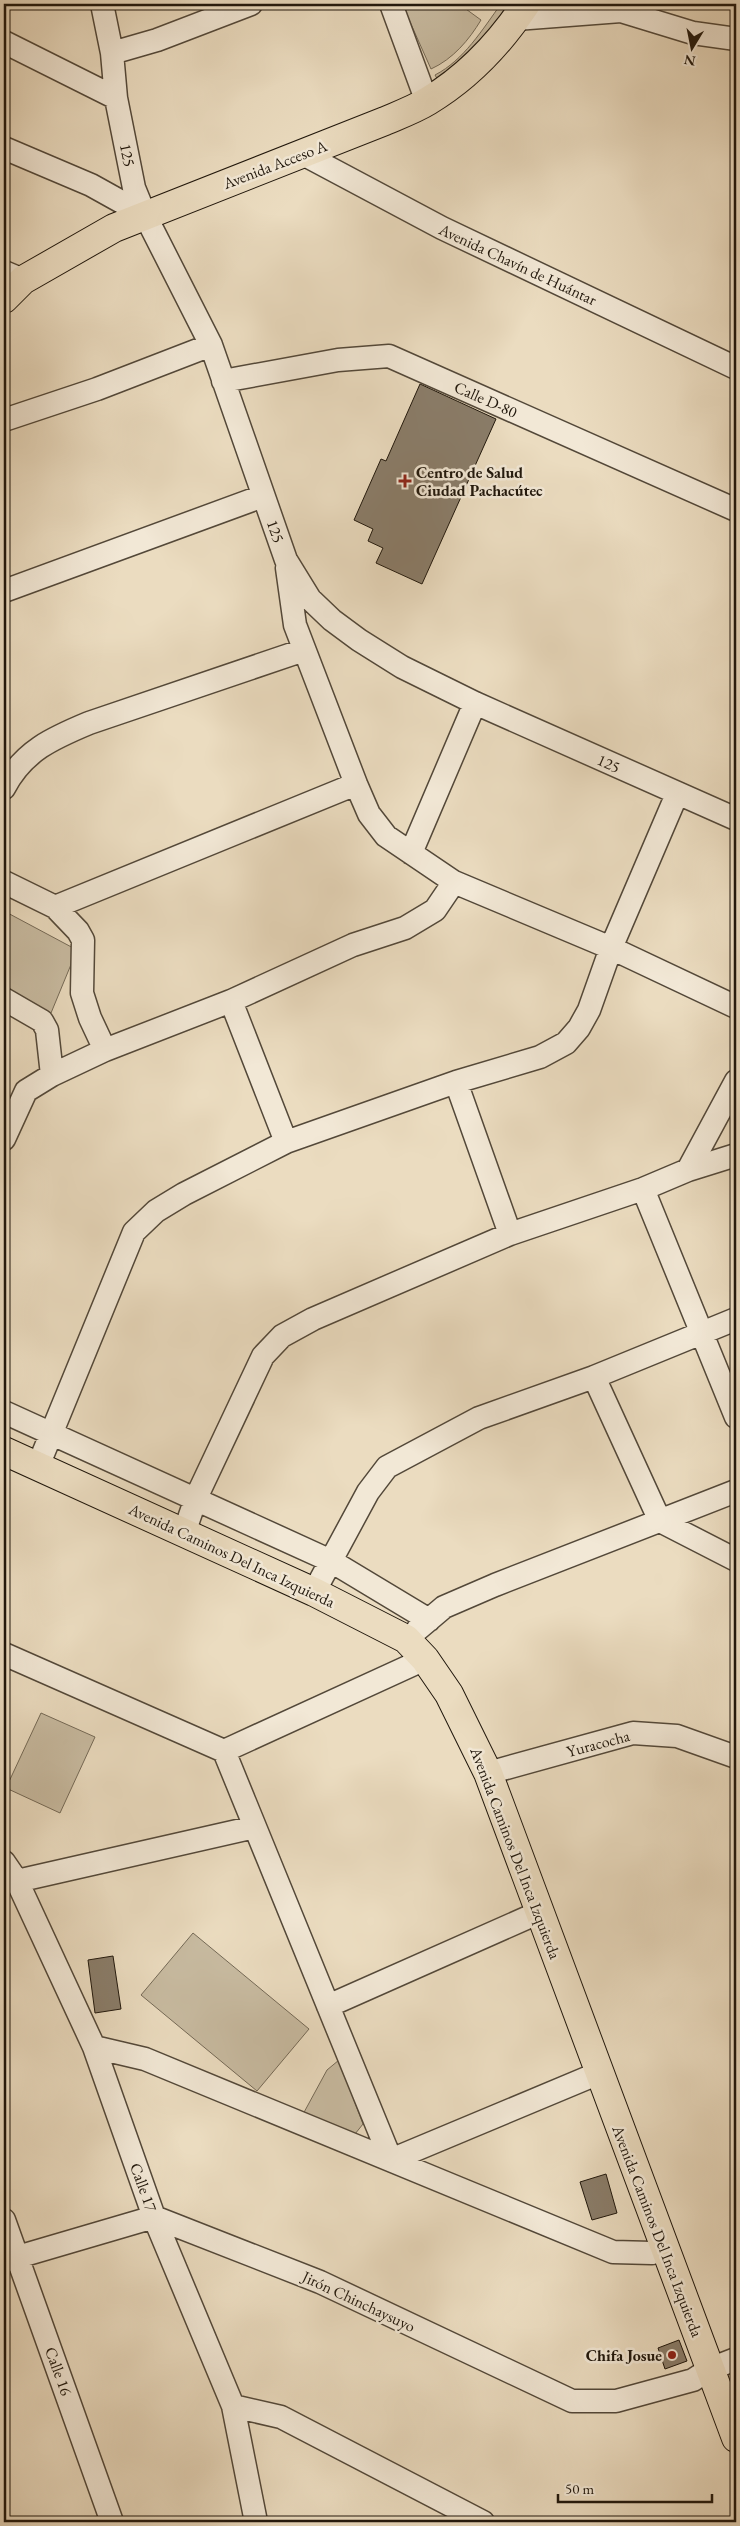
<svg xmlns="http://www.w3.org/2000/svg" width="740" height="2526" font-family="'EB Garamond',serif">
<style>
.green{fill:#c8bba1;stroke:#746956}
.building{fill:#8a7d6a;stroke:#20170c}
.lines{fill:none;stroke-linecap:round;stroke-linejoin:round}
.minor-casing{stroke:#534839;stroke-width:25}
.major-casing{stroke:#20170c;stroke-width:30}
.minor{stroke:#f2e8d6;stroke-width:22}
.major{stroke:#ebdcc0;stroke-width:28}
.poi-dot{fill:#8f2418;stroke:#f2e8d6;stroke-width:2}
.labels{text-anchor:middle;stroke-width:5;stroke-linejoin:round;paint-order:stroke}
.street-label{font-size:16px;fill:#20170c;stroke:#f2e8d6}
.poi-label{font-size:16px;font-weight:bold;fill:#20170c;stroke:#f2e8d6;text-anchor:start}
</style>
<rect width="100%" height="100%" fill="#ebdcc0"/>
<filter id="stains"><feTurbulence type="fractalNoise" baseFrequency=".004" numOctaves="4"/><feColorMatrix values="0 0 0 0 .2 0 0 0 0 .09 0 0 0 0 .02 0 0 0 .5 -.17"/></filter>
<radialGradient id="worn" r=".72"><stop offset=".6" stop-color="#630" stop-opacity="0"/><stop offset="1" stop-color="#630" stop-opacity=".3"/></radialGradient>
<path class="green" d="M402 4H459L481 20C469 40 453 59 431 69Z
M501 4H511L492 31 439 82 435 75C464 60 482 30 501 4Z
M4 911 77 950 51 1013 4 987Z
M41 1713 95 1737 60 1813 6 1788Z
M193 1933 309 2029 257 2091 141 1995Z
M339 2060 363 2124 351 2139 302 2116 327 2070Z"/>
<path class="building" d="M420 384 496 419 422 584 376 563 383 548 368 541 373 529 354 520 381 459 386 461Z
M113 1956 121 2009 95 2013 88 1960Z
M606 2174 617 2213 592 2220 580 2182Z
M679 2340 687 2361 665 2369 658 2348Z"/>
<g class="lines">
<defs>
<path id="minor" d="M102 4 112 53 116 98 134 188 145 215 211 345 286 560 310 599 332 620 359 640 402 667 475 703 736 819
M391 4 427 102
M516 19 621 11 693 33 736 39
M4 42 116 98
M112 53 157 40 251 4
M4 148 91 185 145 215
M303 154 442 228 736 368
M4 272 23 280
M223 381 338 360 389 356 736 510
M4 420 97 389 211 345
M287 568 295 625 356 784 369 814 386 836 454 882 611 948 736 1007
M4 591 263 496
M4 788C23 751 53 738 89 723L304 650
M411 853 475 703
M4 882 55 907 356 784
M55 907 78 931 83 940 82 993 90 1018 105 1050
M4 999 42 1021 47 1030 52 1075
M231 1001 286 1142
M456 1082 510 1234
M4 1139 26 1091 52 1075 105 1050 231 1001 353 945 405 928 435 910 454 882
M688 1170 736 1081
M643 1189 736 1417
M594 1377 660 1521 736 1560
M4 1412 331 1561 429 1620
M38 1466 134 1232 156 1211 184 1194 286 1142 456 1082 540 1057 566 1043 579 1028 589 1010 611 948 677 794
M184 1533 196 1498 263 1356 282 1336 313 1319 510 1234 643 1189 688 1170 736 1155
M314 1592 368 1492 387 1467 479 1418 594 1377 736 1319
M418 1629 444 1607 495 1585 736 1491
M4 1654 224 1751 391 2160 599 2073
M224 1751 425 1659
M488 1773 633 1733 677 1736 736 1757
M4 1862 17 1881 94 2047 154 2217 233 2406 256 2522
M17 1881 255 1827
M328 2006 540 1912
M94 2047 145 2059 613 2252 652 2253 664 2248
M4 2220 112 2522
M4 2261 154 2217 320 2282 572 2401H616L693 2380 710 2369 736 2359
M233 2406 281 2417 483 2522"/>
<path id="major" d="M4 299 23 280 114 228 385 121C399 115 415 109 428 101 468 77 500 43 526 4
M4 1451 314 1592 406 1639 425 1659 449 1694 488 1773 736 2438"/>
</defs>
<use href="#minor" class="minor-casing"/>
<use href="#major" class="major-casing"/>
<use href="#minor" class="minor"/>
<use href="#major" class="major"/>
</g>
<g class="poi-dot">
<path d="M402.5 473.5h5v5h5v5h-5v5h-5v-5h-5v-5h5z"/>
<circle cx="672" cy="2355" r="5"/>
</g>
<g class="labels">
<g class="street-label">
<text transform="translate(128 155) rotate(78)" y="6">125</text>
<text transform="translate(275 164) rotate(-21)" y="6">Avenida Acceso A</text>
<text transform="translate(518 264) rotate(25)" y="6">Avenida Chavín de Huántar</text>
<text transform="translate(486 399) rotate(24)" y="6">Calle D-80</text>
<text transform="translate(276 531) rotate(70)" y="6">125</text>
<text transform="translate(609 763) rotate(24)" y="6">125</text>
<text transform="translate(232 1555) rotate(25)" y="6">Avenida Caminos Del Inca Izquierda</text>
<text transform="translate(598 1743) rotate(-15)" y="6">Yuracocha</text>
<text transform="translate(516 1853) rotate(69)" y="6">Avenida Caminos Del Inca Izquierda</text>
<text transform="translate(144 2187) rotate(70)" y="6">Calle 17</text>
<text transform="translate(658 2231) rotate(69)" y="6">Avenida Caminos Del Inca Izquierda</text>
<text transform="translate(359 2301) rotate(25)" y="6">Jirón Chinchaysuyo</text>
<text transform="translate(59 2371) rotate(70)" y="6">Calle 16</text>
</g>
<g class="poi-label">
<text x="416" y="478">Centro de Salud<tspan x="416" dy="18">Ciudad Pachacútec</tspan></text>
<text x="662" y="2361" text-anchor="end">Chifa Josue</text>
</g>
</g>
<rect width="740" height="2526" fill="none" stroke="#ebdcc0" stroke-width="20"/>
<rect x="5" y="5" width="730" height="2516" fill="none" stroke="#20170c" stroke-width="2.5"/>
<rect x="10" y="10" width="720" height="2506" fill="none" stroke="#20170c"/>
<g transform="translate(692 48) rotate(190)" stroke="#f2e8d6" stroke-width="4" paint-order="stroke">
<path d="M0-4L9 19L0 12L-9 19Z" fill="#20170c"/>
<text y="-8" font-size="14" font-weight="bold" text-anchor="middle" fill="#20170c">N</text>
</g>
<path d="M558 2494v8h154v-8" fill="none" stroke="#20170c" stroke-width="2.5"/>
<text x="565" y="2494" font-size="15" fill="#20170c" stroke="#f2e8d6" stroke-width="4" paint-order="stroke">50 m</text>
<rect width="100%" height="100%" filter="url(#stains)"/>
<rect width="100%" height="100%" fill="url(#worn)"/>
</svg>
